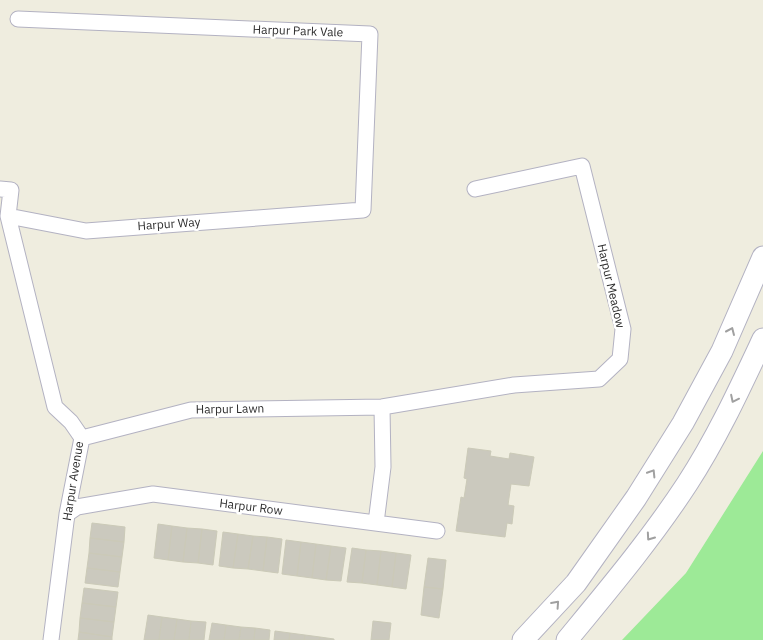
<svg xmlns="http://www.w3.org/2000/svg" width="763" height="640" font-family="'IBM Plex Sans',sans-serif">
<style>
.green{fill:#9dea97}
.building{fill:#cbc9be;stroke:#cbcab8}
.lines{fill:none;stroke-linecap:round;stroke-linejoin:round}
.minor-casing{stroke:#b3b2c2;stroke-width:17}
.secondary-casing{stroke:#b3b2c2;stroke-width:23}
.minor{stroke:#fff;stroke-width:15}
.secondary{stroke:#fff;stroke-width:21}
.oneway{stroke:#a0a0a0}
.labels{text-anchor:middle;stroke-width:5;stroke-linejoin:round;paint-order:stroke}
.street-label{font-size:12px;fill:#2d2d2d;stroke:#fff}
</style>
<rect width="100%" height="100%" fill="#efeddf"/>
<path class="green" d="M763 451V640H622L686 573Z"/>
<path class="building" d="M468 448 491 451 490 456 509 459 510 453 534 457 529 486 511 484 508 505 514 506 512 524 507 523 505 537 456 531 461 497 464 498 467 479 464 478Z
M92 523 125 527 124 542 90 538Z
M158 524 172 526 168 560 154 558Z
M172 526 187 528 183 562 168 560Z
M187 528 202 529 198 563 183 562Z
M202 529 217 531 213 565 198 563Z
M223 532 238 534 233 568 219 566Z
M238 534 253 536 248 569 233 568Z
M253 536 267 537 263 571 248 569Z
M267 537 282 539 278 573 263 571Z
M90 538 124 542 122 557 89 553Z
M286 540 301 542 297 576 282 574Z
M301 542 316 544 312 578 297 576Z
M316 544 331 546 326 580 312 578Z
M331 546 346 548 341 581 326 580Z
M352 548 366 550 362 583 347 582Z
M366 550 381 551 377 585 362 583Z
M381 551 396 553 392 587 377 585Z
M89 553 122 557 120 572 87 568Z
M396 553 411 555 406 589 392 587Z
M428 558 446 560 443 589 424 587Z
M87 568 120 572 118 587 85 583Z
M424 587 443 589 439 618 421 615Z
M84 588 118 592 116 607 82 603Z
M82 603 116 607 114 622 80 618Z
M148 615 162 617 159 640H144Z
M162 617 177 619 174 640H159Z
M80 618 114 622 112 637 79 632Z
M177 619 191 621 189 640H174Z
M191 621 206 622 204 640H189Z
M373 621 391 623 389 640H371Z
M212 623 226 625 224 640H209Z
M226 625 241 627 239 640H224Z
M241 627 255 628 254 640H239Z
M255 628 270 630 269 640H254Z
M275 631 290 633 289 640H274Z
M79 632 112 637V640H78Z
M290 633 305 635 304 640H289Z
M305 635 320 637 319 640H304Z
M320 637 334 639V640H319Z"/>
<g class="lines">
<defs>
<path id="minor" d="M0 189 11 190 8 216 55 407 71 422 82 438 67 514 51 640
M8 216 86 231 363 210 370 34 18 19
M82 438 191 410 382 407 514 385 599 379 620 359 623 329 582 166 475 189
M67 514 77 507 153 494 437 531
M376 523 383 467 382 407"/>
<path id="secondary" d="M523 640 576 583 636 498 683 423 722 351 763 257
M567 640C609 589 651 539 687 484 717 438 740 388 763 339"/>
</defs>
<use href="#minor" class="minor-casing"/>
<use href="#secondary" class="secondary-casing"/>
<use href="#minor" class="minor"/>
<use href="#secondary" class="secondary"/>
</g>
<defs><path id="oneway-chevron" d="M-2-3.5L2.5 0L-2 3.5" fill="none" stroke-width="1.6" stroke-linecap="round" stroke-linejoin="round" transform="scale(1.25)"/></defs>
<g class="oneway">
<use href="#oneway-chevron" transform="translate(731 331) rotate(-66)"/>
<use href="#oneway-chevron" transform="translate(734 399) rotate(116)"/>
<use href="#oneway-chevron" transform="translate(652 473) rotate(-58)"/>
<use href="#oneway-chevron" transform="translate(650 537) rotate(125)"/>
<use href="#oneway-chevron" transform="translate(556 604) rotate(-48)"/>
</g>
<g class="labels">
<g class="street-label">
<text transform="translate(298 31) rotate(2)" y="4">Harpur Park Vale</text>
<text transform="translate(169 224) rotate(-4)" y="4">Harpur Way</text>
<text transform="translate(611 286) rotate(77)" y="4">Harpur Meadow</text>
<text transform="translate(230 409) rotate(-1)" y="4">Harpur Lawn</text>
<text transform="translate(73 481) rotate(-81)" y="4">Harpur Avenue</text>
<text transform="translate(251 507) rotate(7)" y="4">Harpur Row</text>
</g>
</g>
</svg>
